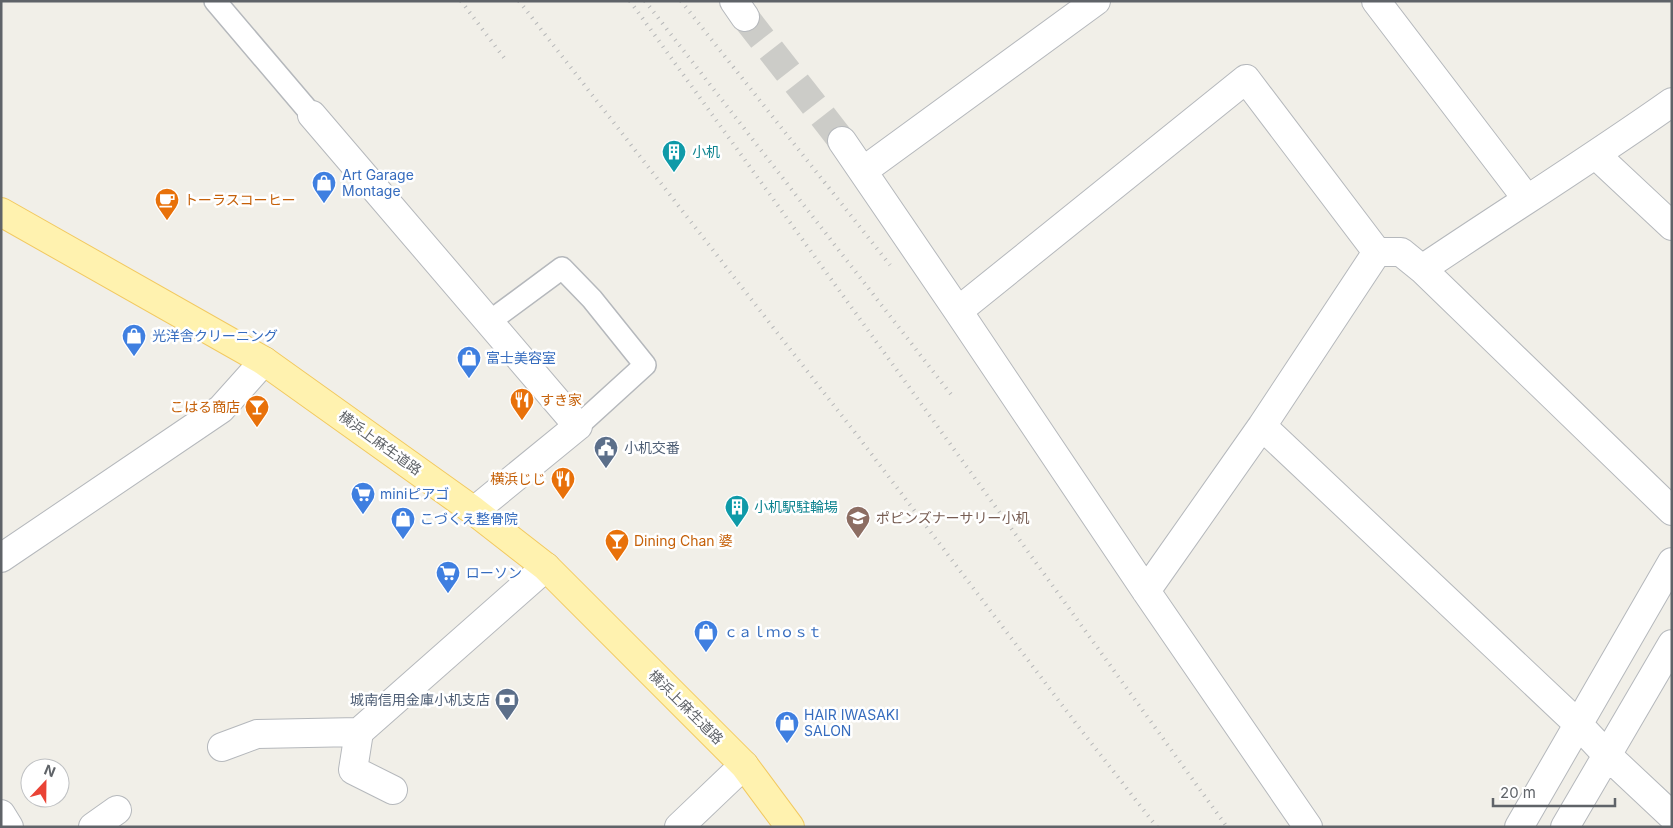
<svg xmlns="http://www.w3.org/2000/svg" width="1673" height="828" font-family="Inter,'Noto Sans JP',sans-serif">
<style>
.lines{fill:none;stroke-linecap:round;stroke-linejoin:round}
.street-tunnel{stroke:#ccccc8;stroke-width:28;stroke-dasharray:28 14;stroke-linecap:butt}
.lane-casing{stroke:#b5b8bc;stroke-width:24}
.street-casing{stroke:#b5b8bc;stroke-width:30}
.primary-casing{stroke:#f2c960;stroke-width:30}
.lane{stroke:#fff;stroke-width:21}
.street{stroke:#fff;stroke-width:28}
.primary{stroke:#fff2af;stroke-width:28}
.rail{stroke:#b6b7b8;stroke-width:4;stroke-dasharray:1 6;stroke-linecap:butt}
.labels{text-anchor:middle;stroke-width:5;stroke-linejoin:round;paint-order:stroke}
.culture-label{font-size:14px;fill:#0d838f;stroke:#fff;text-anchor:start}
.shop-label{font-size:14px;fill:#366cbe;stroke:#fff;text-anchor:start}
.food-label{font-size:14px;fill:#c56008;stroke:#fff;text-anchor:start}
.street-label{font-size:14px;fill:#5f6368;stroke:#fff}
.service-label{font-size:14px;fill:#4e5e75;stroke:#fff;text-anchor:start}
.education-label{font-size:14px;fill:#785e54;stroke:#fff;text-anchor:start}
</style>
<rect width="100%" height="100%" fill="#f1efe8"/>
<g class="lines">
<path class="street-tunnel" d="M745 17 842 141"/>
<defs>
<path id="lane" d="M215 1 312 115
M489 322 562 268 592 299 645 365 578 426"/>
<path id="street" d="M734 1 745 17
M1376 1 1527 199
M1672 102C1590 160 1505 213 1422 269L1672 511
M312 115 578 426 474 511
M842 141 958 311 1146 591 1308 827
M1596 155 1672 226
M863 171 1096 1
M958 311 1246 79 1377 252
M1262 426 1578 724 1607 755 1672 816
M1 558 221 409 264 361
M1146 591 1262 426 1377 252H1401L1422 269
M222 747 257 734 359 732
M393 790 353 770 359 732 546 567
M1 814 9 827
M93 827 117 810
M679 827 744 765
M1519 827 1672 562
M1565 827 1672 644"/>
<path id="primary" d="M1 212 264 361 474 511 546 567 744 765 790 827"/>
</defs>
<use href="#lane" class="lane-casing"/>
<use href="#street" class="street-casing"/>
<use href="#primary" class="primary-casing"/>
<use href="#lane" class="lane"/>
<use href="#street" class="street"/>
<use href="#primary" class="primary"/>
<path class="rail" d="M461 1 505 59
M519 1 860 439 1081 730 1157 827
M630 1 1227 827
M645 1 953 397
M681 1 890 265"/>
</g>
<defs>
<symbol id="building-pin" viewBox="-11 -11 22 30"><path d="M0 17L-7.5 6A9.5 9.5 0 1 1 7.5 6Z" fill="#0f9aa8" stroke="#fff"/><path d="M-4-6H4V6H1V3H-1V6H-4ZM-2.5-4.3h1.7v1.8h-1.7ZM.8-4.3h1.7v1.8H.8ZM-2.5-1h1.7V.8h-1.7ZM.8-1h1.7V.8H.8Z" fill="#fff"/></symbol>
<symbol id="shop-pin" viewBox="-11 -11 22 30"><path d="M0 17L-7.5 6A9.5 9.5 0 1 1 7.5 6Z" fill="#3f7fe0" stroke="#fff"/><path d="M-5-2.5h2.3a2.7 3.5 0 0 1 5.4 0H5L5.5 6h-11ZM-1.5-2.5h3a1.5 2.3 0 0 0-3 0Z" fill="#fff"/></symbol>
<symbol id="cafe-pin" viewBox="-11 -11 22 30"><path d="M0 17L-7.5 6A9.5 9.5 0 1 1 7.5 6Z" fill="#e8710a" stroke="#fff"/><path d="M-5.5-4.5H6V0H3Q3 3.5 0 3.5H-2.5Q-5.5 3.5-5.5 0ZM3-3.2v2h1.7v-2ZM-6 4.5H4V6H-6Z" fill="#fff"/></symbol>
<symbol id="restaurant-pin" viewBox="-11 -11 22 30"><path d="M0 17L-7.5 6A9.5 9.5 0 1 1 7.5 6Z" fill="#e8710a" stroke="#fff"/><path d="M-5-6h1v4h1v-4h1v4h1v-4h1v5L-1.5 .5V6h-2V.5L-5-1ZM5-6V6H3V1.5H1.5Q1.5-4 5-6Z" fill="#fff"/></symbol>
<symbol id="bar-pin" viewBox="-11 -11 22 30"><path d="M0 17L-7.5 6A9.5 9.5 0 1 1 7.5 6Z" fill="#e8710a" stroke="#fff"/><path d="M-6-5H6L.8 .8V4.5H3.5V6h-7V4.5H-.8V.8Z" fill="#fff"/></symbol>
<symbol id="civic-pin" viewBox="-11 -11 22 30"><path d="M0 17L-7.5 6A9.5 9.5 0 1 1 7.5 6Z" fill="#5c6f8a" stroke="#fff"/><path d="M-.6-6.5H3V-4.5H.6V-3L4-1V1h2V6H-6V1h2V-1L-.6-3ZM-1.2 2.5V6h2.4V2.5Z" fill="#fff"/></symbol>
<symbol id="supermarket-pin" viewBox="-11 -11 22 30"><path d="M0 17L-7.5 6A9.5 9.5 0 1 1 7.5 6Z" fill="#3f7fe0" stroke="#fff"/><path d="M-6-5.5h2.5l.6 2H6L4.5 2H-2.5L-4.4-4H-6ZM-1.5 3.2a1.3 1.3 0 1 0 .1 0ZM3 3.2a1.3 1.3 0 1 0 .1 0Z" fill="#fff"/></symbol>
<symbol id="school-pin" viewBox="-11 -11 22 30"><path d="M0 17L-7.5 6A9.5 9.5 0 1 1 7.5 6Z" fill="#8d6e63" stroke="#fff"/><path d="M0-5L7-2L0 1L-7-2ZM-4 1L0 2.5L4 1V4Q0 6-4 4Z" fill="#fff"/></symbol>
<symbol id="bank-pin" viewBox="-11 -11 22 30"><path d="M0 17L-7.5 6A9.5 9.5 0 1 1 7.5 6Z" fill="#5c6f8a" stroke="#fff"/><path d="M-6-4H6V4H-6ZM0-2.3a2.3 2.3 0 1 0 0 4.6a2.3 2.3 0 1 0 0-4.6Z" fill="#fff"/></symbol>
</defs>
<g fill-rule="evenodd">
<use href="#building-pin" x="660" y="138" width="28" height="38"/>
<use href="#shop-pin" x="310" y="169" width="28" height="38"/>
<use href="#cafe-pin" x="153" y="186" width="28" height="38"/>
<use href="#shop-pin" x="120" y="322" width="28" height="38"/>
<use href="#shop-pin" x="455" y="344" width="28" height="38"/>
<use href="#restaurant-pin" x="508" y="386" width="28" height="38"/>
<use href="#bar-pin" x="243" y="393" width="28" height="38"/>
<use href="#civic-pin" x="592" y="434" width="28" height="38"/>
<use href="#restaurant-pin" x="549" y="465" width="28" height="38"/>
<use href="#supermarket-pin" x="349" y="480" width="28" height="38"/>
<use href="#building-pin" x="723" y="493" width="28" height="38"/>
<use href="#school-pin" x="844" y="504" width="28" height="38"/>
<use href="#shop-pin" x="389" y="505" width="28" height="38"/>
<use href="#bar-pin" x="603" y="527" width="28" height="38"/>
<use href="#supermarket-pin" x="434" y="559" width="28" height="38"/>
<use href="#shop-pin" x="692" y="618" width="28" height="38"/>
<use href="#bank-pin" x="493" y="686" width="28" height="38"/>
<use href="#shop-pin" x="773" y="709" width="28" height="38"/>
</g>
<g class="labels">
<g class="culture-label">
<text x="692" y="157">小机</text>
<text x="754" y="512">小机駅駐輪場</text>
</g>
<g class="shop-label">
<text x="342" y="180">Art Garage<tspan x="342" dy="16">Montage</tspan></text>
<text x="152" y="341">光洋舎クリーニング</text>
<text x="486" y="363">富士美容室</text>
<text x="380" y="499">miniピアゴ</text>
<text x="420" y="524">こづくえ整骨院</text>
<text x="466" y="578">ローソン</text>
<text x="724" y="637">ｃａｌｍｏｓｔ</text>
<text x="804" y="720">HAIR IWASAKI<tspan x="804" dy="16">SALON</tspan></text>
</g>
<g class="food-label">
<text x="184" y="205">トーラスコーヒー</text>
<text x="540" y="405">すき家</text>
<text x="240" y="412" text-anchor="end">こはる商店</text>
<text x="546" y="484" text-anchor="end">横浜じじ</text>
<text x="634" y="546">Dining Chan 婆</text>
</g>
<g class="street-label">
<text transform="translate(380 443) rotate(36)" y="5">横浜上麻生道路</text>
<text transform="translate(686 707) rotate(45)" y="5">横浜上麻生道路</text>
</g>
<g class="service-label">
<text x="624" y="453">小机交番</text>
<text x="490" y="705" text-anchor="end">城南信用金庫小机支店</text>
</g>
<g class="education-label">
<text x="876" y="523">ポピンズナーサリー小机</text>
</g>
</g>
<rect width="1673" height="828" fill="none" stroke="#5f6368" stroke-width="5"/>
<g transform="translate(45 783) rotate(22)"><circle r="24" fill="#ffffff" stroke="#bfc1c3"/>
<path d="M0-4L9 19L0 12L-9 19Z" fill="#ea4335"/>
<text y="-8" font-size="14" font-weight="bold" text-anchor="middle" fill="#5f6368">N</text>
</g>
<path d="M1493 798v8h122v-8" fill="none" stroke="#5f6368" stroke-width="2.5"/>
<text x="1500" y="798" font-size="15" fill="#5f6368" stroke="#ffffff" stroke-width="4" paint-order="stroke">20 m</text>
</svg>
